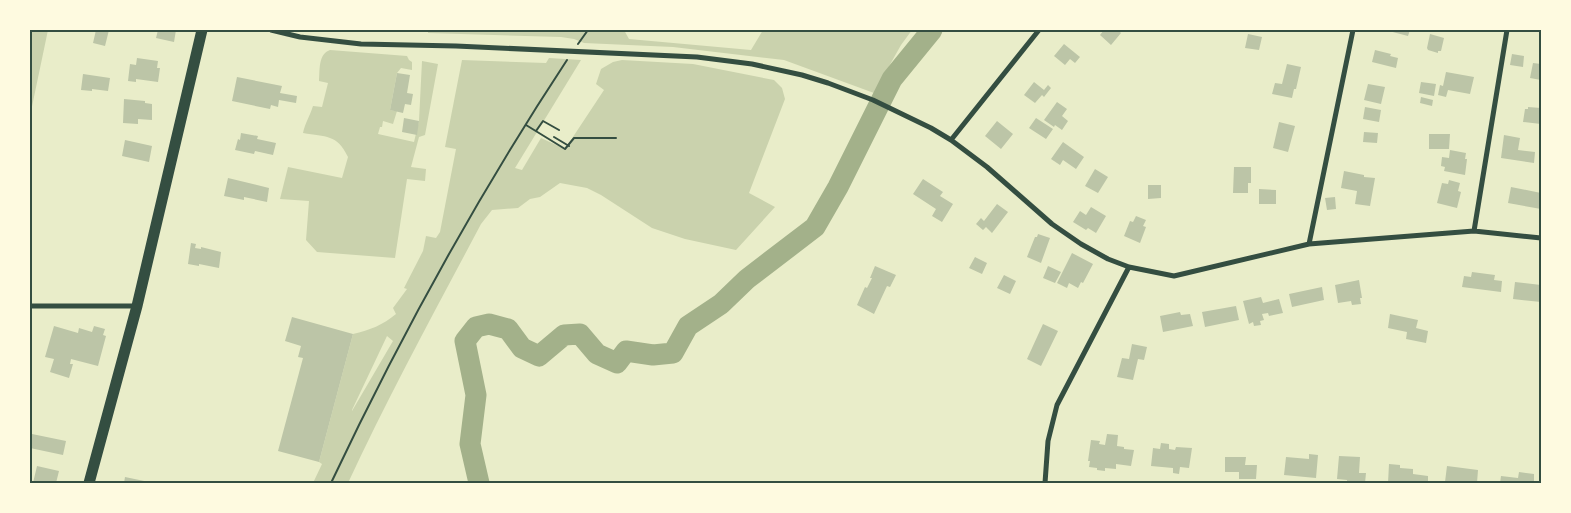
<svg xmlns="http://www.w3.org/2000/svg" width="1571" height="513" font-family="Inter,sans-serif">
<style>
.green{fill:#cad2ad;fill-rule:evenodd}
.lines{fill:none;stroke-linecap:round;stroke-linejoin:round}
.river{stroke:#a3b18a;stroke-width:21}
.building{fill:#bcc5a7}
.path{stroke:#344e41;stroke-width:2}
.minor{stroke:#344e41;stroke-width:5}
.trunk{stroke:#344e41;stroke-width:11}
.neatline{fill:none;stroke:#344e41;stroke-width:2}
</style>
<rect width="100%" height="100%" fill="#e9edc9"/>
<path class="green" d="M30 30H48L30 116Z
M428 30H624L629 39 751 50 763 30H912L901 45 874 93 784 60 673 47 584 43 574 39 561 37 428 33Z
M330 50 407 56 409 60 412 62V70L401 68 397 73 390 110 397 111 393 124 383 121 382 127H380L378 134 414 142 419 121 422 61 438 64 425 135 419 137 411 167 426 169 425 181 407 179 395 258 317 252 306 240 309 201 280 199 288 167 342 178 348 157C337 134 326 137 303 133 305 123 310 116 313 106L322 107 328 83 319 81C320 70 318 54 330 50Z
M549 58 581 60 515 168 522 170 541 138 565 149 604 90 596 84 601 69 613 62 622 60 693 64 774 80 782 88 785 99 749 193 775 207 736 250 685 239 652 228 601 195 587 188 560 183 540 197 530 199 518 208 492 210 481 224C436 309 389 395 348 483H313L322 464 319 462 353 334C370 330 383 325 396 314L393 308 407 289 404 288 423 251 426 236 436 238 440 232 456 149 445 147 462 60 546 63ZM387 336 393 341 352 411V410Z"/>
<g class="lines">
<path class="river" d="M479 483 470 444 476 395 465 341 476 327 489 324 508 329 522 348 539 356 564 335 580 334 597 354 617 363 626 351 653 355 673 353 688 326 721 304 747 279 815 227 838 187 892 79 932 30"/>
</g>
<path class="building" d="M96 30H109L105 46 93 43Z
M158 30H176L174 42 156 38Z
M1104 30H1118L1121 33 1111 45 1100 35Z
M1385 30H1410L1408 36Z
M1248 34 1262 37 1259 50 1245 48Z
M1430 34 1444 38 1441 51H1438V53L1428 50 1427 48Z
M1064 44 1080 57 1075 63 1070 59 1065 65 1054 56Z
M1375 50 1391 54 1390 56 1398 58 1396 68 1372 62Z
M1512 54 1524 56 1523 67 1510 65Z
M137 58 158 61 157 68H160L158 82 136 79V82L128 81 130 64 136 65Z
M1533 63 1541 64V80L1530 78Z
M1287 64 1301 67 1296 89H1294L1292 98 1272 94 1275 83 1282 84Z
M1446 72 1474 77 1470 94 1448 90 1446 97 1438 95 1440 85 1443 86Z
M397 73 410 75 407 93 413 94 411 105 405 104 403 113 390 110Z
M83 74 110 78 108 91 92 89V91L81 90Z
M237 77 282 86 280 93 297 96 296 103 279 100 278 107 271 105 270 109 232 101Z
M1034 82 1044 90 1048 85 1051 88 1044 97 1042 95 1035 103 1024 95Z
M1421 82 1436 84 1434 96 1419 93Z
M1368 84 1385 87 1381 104 1364 100Z
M1421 97 1433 100 1432 106 1420 103Z
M124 99 145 101V103L152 104V120L138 119V124L123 123Z
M1057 102 1067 109 1062 116 1068 121 1062 130 1055 125 1054 127 1044 120Z
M1365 107 1381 110 1379 122 1363 119Z
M1528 107 1541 108V124L1523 122 1525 109H1528Z
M404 118 419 121 417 135 402 132Z
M1036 118 1053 129 1046 139 1029 128Z
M997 121 1013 134 1001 149 985 136Z
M1279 122 1295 126 1288 152 1273 148Z
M1364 132 1378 133 1377 143 1363 142Z
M241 133 258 136 257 139 276 143 273 155 255 151 254 154 235 150 238 139 240 140Z
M1429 134H1450L1449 149H1429Z
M1504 135 1520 138 1518 150 1535 152 1534 163 1501 158Z
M125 140 152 146 149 162 122 156Z
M1063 142 1084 157 1076 169 1063 160 1060 165 1051 159Z
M1450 150 1466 153 1465 159H1467L1465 175 1444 171 1445 167 1441 166 1442 157 1449 158Z
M1234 167H1251V183H1248V193H1233Z
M1095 169 1108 177 1098 193 1085 186Z
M1344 171 1364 175V177L1375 178 1370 206 1355 204 1357 191 1341 188Z
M228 178 269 188 267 202 244 197V200L224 196Z
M923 179 943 192 940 196 953 204 942 222 932 216 936 209 913 194Z
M1449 180 1460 183 1458 191 1461 192 1457 208 1437 203 1442 183 1448 184Z
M1148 185H1161V198L1148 199Z
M1511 187 1541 193V209L1508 203Z
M1259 189 1276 190V204H1259Z
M1335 197 1336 209 1327 210 1325 198Z
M997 204 1008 212 992 233 986 227 983 230 976 224 981 218 984 221Z
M1091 207 1106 216 1096 233 1088 228 1086 230 1073 222 1080 211 1086 215Z
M1136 216 1146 220 1143 226 1146 227 1140 243 1124 236 1130 221 1133 222Z
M1038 234 1050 238 1041 263 1027 257 1035 237H1037Z
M191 243 196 244 195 248 201 249V247L221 252 219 268 199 264V266L188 264Z
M1072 253 1093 264 1083 283 1081 282 1078 288 1069 283 1067 288 1057 283Z
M975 257 987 263 982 274 969 268Z
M875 266 896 275 890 287 887 286 874 314 857 305 865 287 867 288 872 278H870Z
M1048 266 1061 272 1055 283 1043 278Z
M1472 272 1495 275 1494 280 1502 281 1501 292 1462 287 1464 276 1471 277Z
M1004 275 1016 281 1010 294 997 288Z
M1359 280 1362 298H1360L1361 304 1352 305 1351 301 1338 303 1335 285Z
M1515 282 1541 285V302L1513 299Z
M1322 287 1324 300 1292 307 1289 294Z
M1261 297 1263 303 1279 299 1283 313 1269 316 1268 313 1262 314 1264 320 1260 321 1261 325 1254 326 1253 322 1249 324 1243 301Z
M1236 306 1239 320 1205 327 1202 312Z
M1180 312 1181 315 1190 314 1193 326 1163 332 1160 316Z
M1390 314 1418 320 1416 328 1428 331 1426 343 1406 339 1407 332 1388 328Z
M292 317 353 334 319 462 278 451 303 358 298 357 301 346 285 341Z
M1043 324 1058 331 1041 366 1027 359Z
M54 326 78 333 79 328 92 332 94 326 105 329 103 335 106 336 98 366 71 359 70 364H73L69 378 50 372 54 359 45 357Z
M1132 344 1147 347 1144 360 1138 359 1133 380 1117 377 1122 358 1129 359Z
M32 434 66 441 63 455 30 448Z
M1107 434 1118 435 1117 446 1124 447V449L1134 450 1131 466 1116 464V469L1105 468V471L1097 470V468L1089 467 1090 461H1088L1091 440 1100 441 1099 444 1105 445Z
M1161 443 1169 444V449L1175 450 1176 447 1192 448 1189 468 1180 467 1179 474 1173 473V468L1151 466 1153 448 1160 449Z
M1309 454 1318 455 1316 478 1284 475 1286 457 1309 459Z
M1339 456 1360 457 1359 473H1366L1365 483H1347V480L1337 479Z
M1225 457H1246L1245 465H1257L1256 479H1239V472H1225Z
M1389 464 1400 465V468L1413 469V474L1428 476V483H1388Z
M37 466 59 471 56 483H33Z
M1447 466 1478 470 1477 483 1445 482Z
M1519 472 1534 474V483H1500L1501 476 1518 478Z
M125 477 149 482V483H124Z"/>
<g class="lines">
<path class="path" d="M578 44 588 30
M526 125 565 149 574 138H616
M536 131 543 121 559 130
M554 137 569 146
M331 483C400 337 478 195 567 60"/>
<path class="minor" d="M271 30 300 37 361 44 456 46 697 57 752 64 802 75 828 83 873 100 931 128 951 140 987 167 1052 224 1081 244 1108 259 1129 267 1174 276 1309 244 1474 231 1541 238
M951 140 1039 30
M1474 231 1507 30
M1309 244 1353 30
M30 306H137
M1045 483 1048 441 1057 405 1129 267"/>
<path class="trunk" d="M89 483 137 306 202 30"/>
</g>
<rect width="1571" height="513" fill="none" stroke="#fefae0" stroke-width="62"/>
<rect x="31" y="31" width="1509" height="451" class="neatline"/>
</svg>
